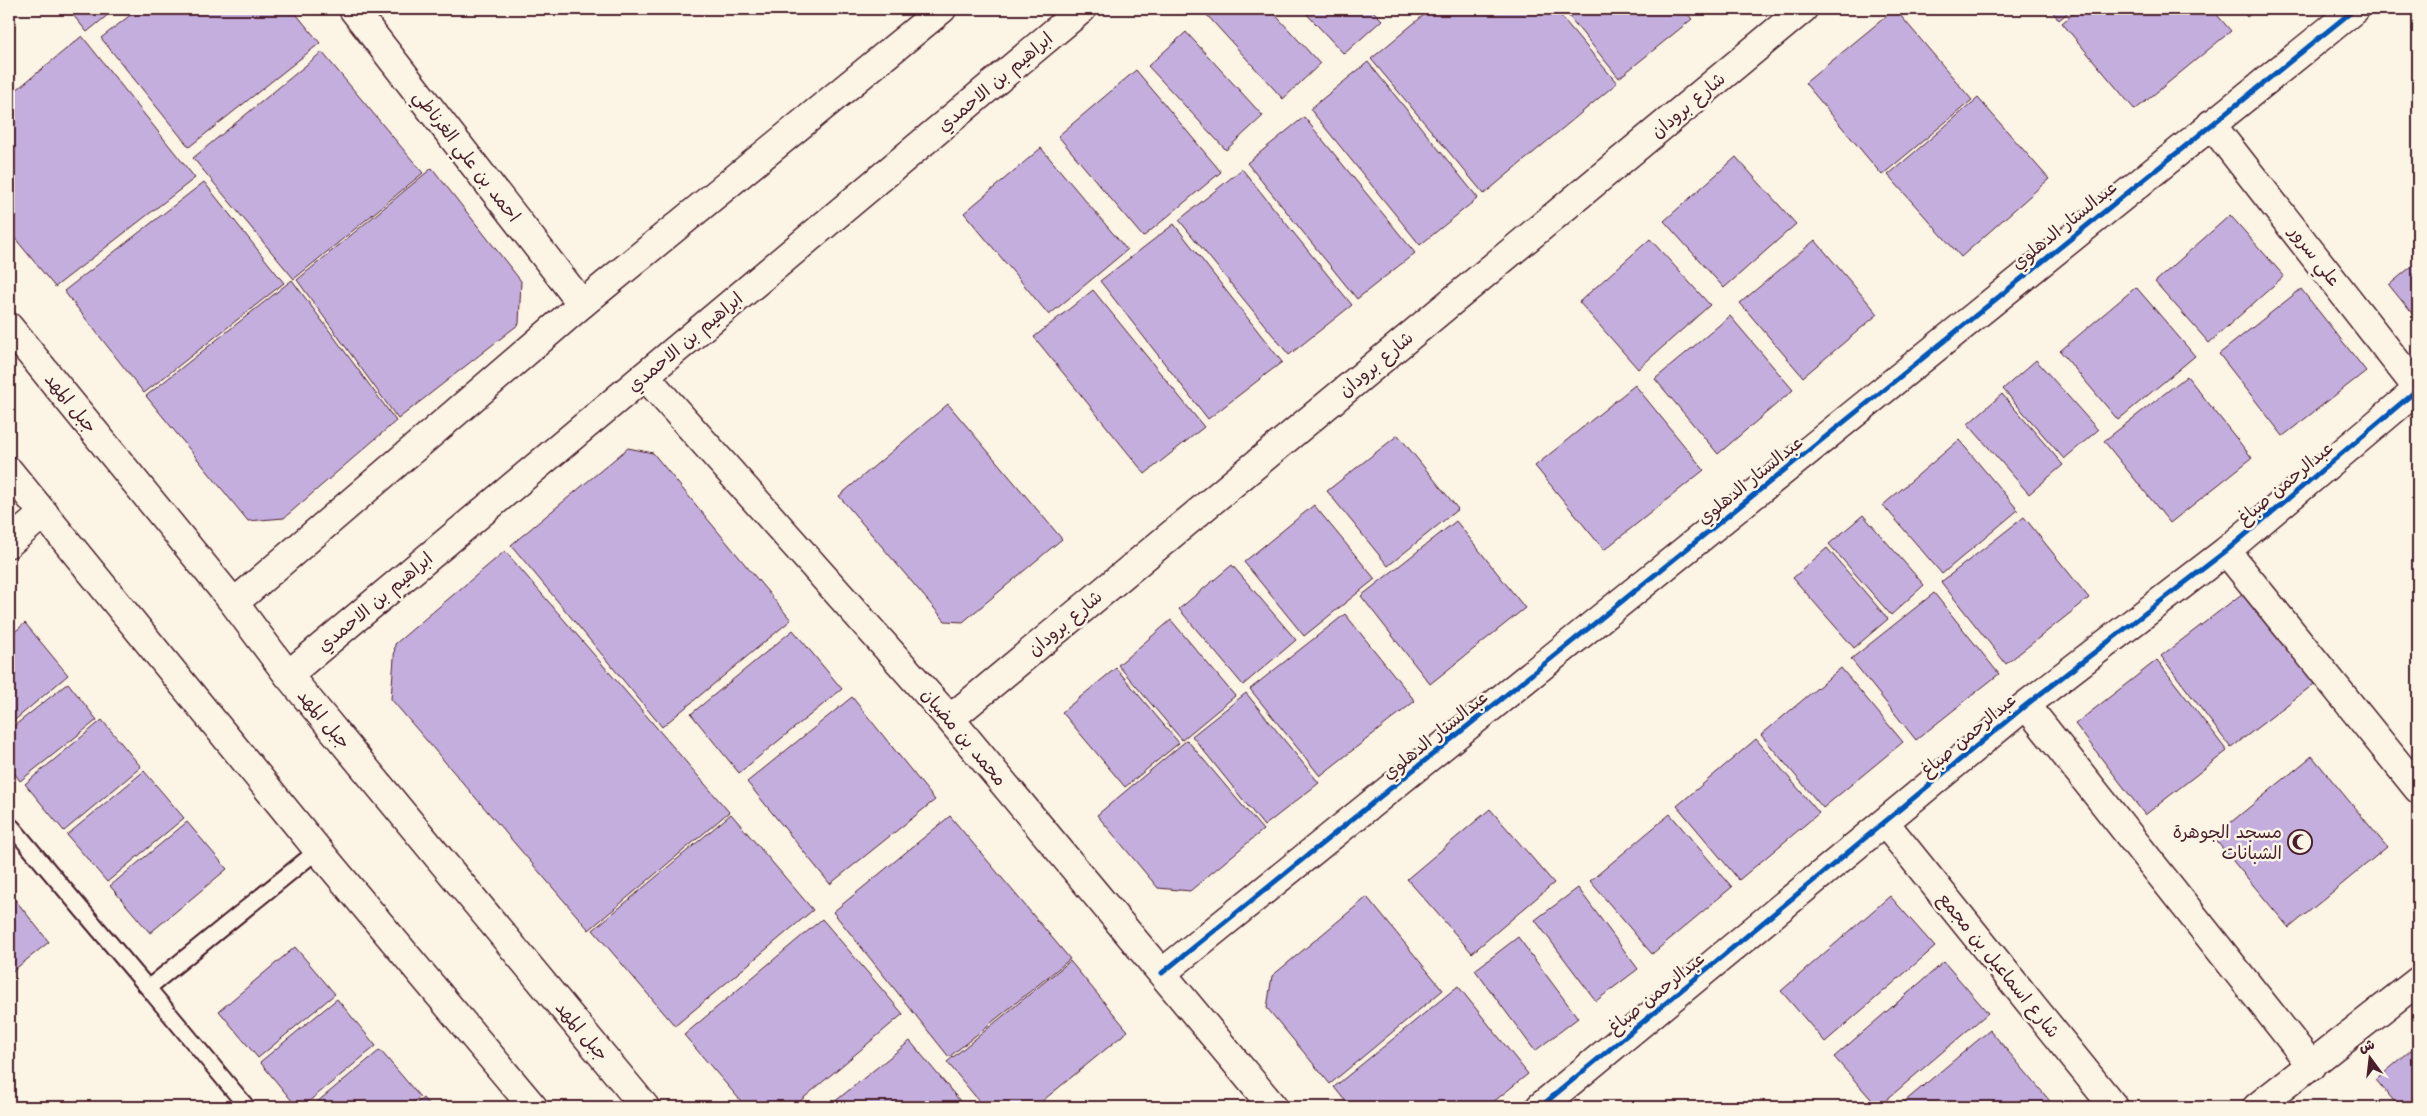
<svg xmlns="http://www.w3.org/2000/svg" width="2427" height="1116" font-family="'Shantell Sans','Playpen Sans Arabic',sans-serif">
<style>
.building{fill:#c3aede;stroke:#4a1f2b}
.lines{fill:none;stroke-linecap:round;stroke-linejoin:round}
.service-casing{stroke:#4a1f2b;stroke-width:19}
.minor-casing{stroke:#4a1f2b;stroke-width:31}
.tertiary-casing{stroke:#4a1f2b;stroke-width:31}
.service{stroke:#fcf5e5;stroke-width:15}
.minor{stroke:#fcf5e5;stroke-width:28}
.tertiary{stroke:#fcf5e5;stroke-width:28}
.cycleway-casing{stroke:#fcf5e5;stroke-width:8}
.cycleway{stroke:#0057b8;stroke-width:5}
.labels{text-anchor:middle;stroke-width:5;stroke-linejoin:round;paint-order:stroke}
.street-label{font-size:18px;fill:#4a1f2b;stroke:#fcf5e5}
.poi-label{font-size:18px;fill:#4a1f2b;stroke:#fcf5e5;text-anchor:end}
</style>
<rect width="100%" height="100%" fill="#fcf5e5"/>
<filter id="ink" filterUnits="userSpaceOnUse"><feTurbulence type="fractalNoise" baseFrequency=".02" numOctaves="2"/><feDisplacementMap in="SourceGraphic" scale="10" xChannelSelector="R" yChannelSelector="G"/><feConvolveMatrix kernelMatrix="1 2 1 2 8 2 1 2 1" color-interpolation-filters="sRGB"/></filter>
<g filter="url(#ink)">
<path class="building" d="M68 9H115L87 32Z
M138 9H292L320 43 189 147 101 38Z
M1212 9H1270L1320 64 1283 99 1206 14Z
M1302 9H1371L1382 20 1344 54Z
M1431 9H1555L1617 83 1484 194 1371 59Z
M1563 9H1683L1692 19 1619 78Z
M1895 9 1972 100 1882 175 1805 83Z
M2050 9H2072L2059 20Z
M2079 9H2212L2231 31 2135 110 2062 23Z
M2240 9H2257L2247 17Z
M1186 32 1263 116 1226 150 1148 66Z
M82 36 195 178 55 287 9 231V96Z
M322 52 423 173 294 279 193 158Z
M1368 62 1478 198 1420 245 1310 109Z
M1136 70 1221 172 1143 237 1058 136Z
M1978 98 2049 179 1961 257 1888 175Z
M1304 117 1415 253 1357 299 1247 163Z
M1041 148 1127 250 1049 315 964 213Z
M1736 157 1796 224 1724 288 1664 221Z
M432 168 521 281 519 324 398 419 297 280Z
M1242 169 1352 305 1289 355 1179 220Z
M204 182 284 283 144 393 64 291Z
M2230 215 2284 276 2209 343 2155 282Z
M1174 224 1282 362 1208 419 1100 281Z
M1650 239 1710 305 1638 369 1579 302Z
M1815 240 1878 314 1803 377 1740 303Z
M2418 261V321L2389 285Z
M292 280 396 421 284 518 248 521 146 396Z
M2136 287 2195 356 2118 420 2060 351Z
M2301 289 2366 371 2283 436 2219 354Z
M1093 290 1204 427 1145 474 1034 337Z
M1730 316 1793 390 1718 454 1655 379Z
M2036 360 2098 430 2064 459 2003 389Z
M2187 376 2252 458 2170 523 2104 441Z
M1635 385 1704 470 1604 550 1535 466Z
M2002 394 2063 465 2029 494 1968 424Z
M948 404 1062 539 963 622 945 621 839 496Z
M1398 435 1458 509 1388 566 1327 491Z
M1959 440 2018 510 1942 574 1883 505Z
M628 448 653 453 791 620 662 727 511 545Z
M1314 505 1375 579 1304 636 1244 562Z
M1863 515 1924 585 1891 615 1829 544Z
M2024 517 2089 598 2006 664 1941 582Z
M1456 521 1525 608 1430 684 1361 596Z
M1827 548 1888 619 1854 648 1793 578Z
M505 551 729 812 589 930 391 699 395 644Z
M1232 565 1296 640 1243 685 1179 609Z
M1934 593 1999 674 1916 740 1851 659Z
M2243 593 2314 684 2231 748 2161 656Z
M1345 614 1415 701 1320 776 1250 689Z
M1171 620 1235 696 1182 740 1118 665Z
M25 623 68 675 9 725V637Z
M793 630 842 689 739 773 691 714Z
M2157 660 2227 751 2145 815 2075 724Z
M1116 668 1179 743 1125 787 1062 712Z
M1841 668 1903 742 1823 808 1761 735Z
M68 683 97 720 20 781 9 766V730Z
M1246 693 1319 783 1264 826 1192 736Z
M852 697 935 800 830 884 747 782Z
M102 720 141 767 64 831 25 784Z
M1756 739 1819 813 1739 880 1677 806Z
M1187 740 1263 830 1190 891 1158 888 1097 815Z
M2312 756 2387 847 2289 928 2213 837Z
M144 771 184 818 107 882 67 835Z
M1490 809 1554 883 1472 953 1407 879Z
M731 814 813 910 675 1026 593 930Z
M1670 814 1732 887 1652 954 1590 881Z
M950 816 1070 959 949 1057 833 912Z
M187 822 227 869 150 933 110 886Z
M1578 888 1638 969 1596 1001 1535 920Z
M9 892 49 942 9 974Z
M1890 896 1935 947 1825 1042 1781 991Z
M1367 897 1443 990 1330 1084 1267 1008 1272 976Z
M822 919 903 1014 793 1107H746L684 1035Z
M1518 937 1578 1018 1535 1051 1475 970Z
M295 947 335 994 258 1058 219 1011Z
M1070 961 1128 1031 1035 1107H984L947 1062Z
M1944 962 1988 1013 1878 1107 1834 1057Z
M1458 986 1528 1074 1487 1107H1350L1334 1087Z
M337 999 376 1046 302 1107H297L260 1062Z
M1990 1030 2055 1107H1898Z
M910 1041 965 1107H828Z
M2418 1044V1107H2399L2376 1080Z
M380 1050 420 1097 407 1107H311Z
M423 1098 431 1107H412Z"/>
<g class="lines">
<defs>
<path id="service" d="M9 827H12L148 988 318 850
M148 988 247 1107"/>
<path id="minor" d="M353 9 582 304
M2211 124 2418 389
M645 376 950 719 1273 1107
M9 543 44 513
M2226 551 2418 789
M2026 705 2312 1066
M950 719 1803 9
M1885 823 2114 1107
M1162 973 2355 9
M1540 1107 2026 705 2226 551 2418 389
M2257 1107 2418 981"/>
<path id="tertiary" d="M9 327 234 603 288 675 645 1107
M9 471 318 850 533 1107
M234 603 582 304 942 9
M288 675 1082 9"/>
</defs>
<use href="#service" class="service-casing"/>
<use href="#minor" class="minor-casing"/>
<use href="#tertiary" class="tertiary-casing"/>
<use href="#service" class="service"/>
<use href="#minor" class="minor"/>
<use href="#tertiary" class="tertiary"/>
<defs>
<path id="cycleway" d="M1162 973 2355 9
M1540 1107 2026 705 2226 551 2418 389"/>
</defs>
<use href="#cycleway" class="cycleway-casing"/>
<use href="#cycleway" class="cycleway"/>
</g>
</g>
<defs>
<symbol id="mosque-ring" viewBox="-11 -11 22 22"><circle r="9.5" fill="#fcf5e5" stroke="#4a1f2b" stroke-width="1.5"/><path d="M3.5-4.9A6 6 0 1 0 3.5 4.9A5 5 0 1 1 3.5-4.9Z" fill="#4a1f2b"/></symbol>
</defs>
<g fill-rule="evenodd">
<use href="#mosque-ring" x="2286" y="828" width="28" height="28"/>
</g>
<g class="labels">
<g class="street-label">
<text transform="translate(995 82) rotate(-40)" y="6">ابراهيم بن الاحمدي</text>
<text transform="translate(1688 105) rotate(-40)" y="6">شارع برودان</text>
<text transform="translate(467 156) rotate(52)" y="6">احمد بن علي الغرناطي</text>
<text transform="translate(2064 225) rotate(-39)" y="6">عبدالستار الدهلوي</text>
<text transform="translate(2315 256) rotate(52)" y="6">علي سرور</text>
<text transform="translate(685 342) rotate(-40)" y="6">ابراهيم بن الاحمدي</text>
<text transform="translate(1376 364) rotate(-40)" y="6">شارع برودان</text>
<text transform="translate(71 403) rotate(51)" y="6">جبل المهد</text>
<text transform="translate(1750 480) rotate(-39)" y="6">عبدالستار الدهلوي</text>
<text transform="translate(2285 483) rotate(-40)" y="6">عبدالرحمن صباغ</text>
<text transform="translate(375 602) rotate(-40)" y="6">ابراهيم بن الاحمدي</text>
<text transform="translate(1065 623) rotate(-40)" y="6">شارع برودان</text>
<text transform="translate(324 719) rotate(50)" y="6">جبل المهد</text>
<text transform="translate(1435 735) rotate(-39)" y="6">عبدالستار الدهلوي</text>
<text transform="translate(1968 735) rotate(-40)" y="6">عبدالرحمن صباغ</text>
<text transform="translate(964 737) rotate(50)" y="6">محمد بن مضيان</text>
<text transform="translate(1999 965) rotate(51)" y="6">شارع اسماعيل بن مجمع</text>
<text transform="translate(1656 993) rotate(-39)" y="6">عبدالرحمن صباغ</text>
<text transform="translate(582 1031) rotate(50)" y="6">جبل المهد</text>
</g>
<g class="poi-label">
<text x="2282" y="838">مسجد الجوهرة<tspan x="2282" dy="21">الشبانات</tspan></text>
</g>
</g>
<rect width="2427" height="1116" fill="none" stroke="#fcf5e5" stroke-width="30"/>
<rect x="15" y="15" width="2397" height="1086" fill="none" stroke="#4a1f2b" stroke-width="2" filter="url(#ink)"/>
<g transform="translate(2370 1058) rotate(345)" stroke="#fcf5e5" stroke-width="4" paint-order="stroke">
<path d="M0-4L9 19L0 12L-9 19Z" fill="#4a1f2b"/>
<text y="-8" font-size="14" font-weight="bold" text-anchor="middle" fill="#4a1f2b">ش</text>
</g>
</svg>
